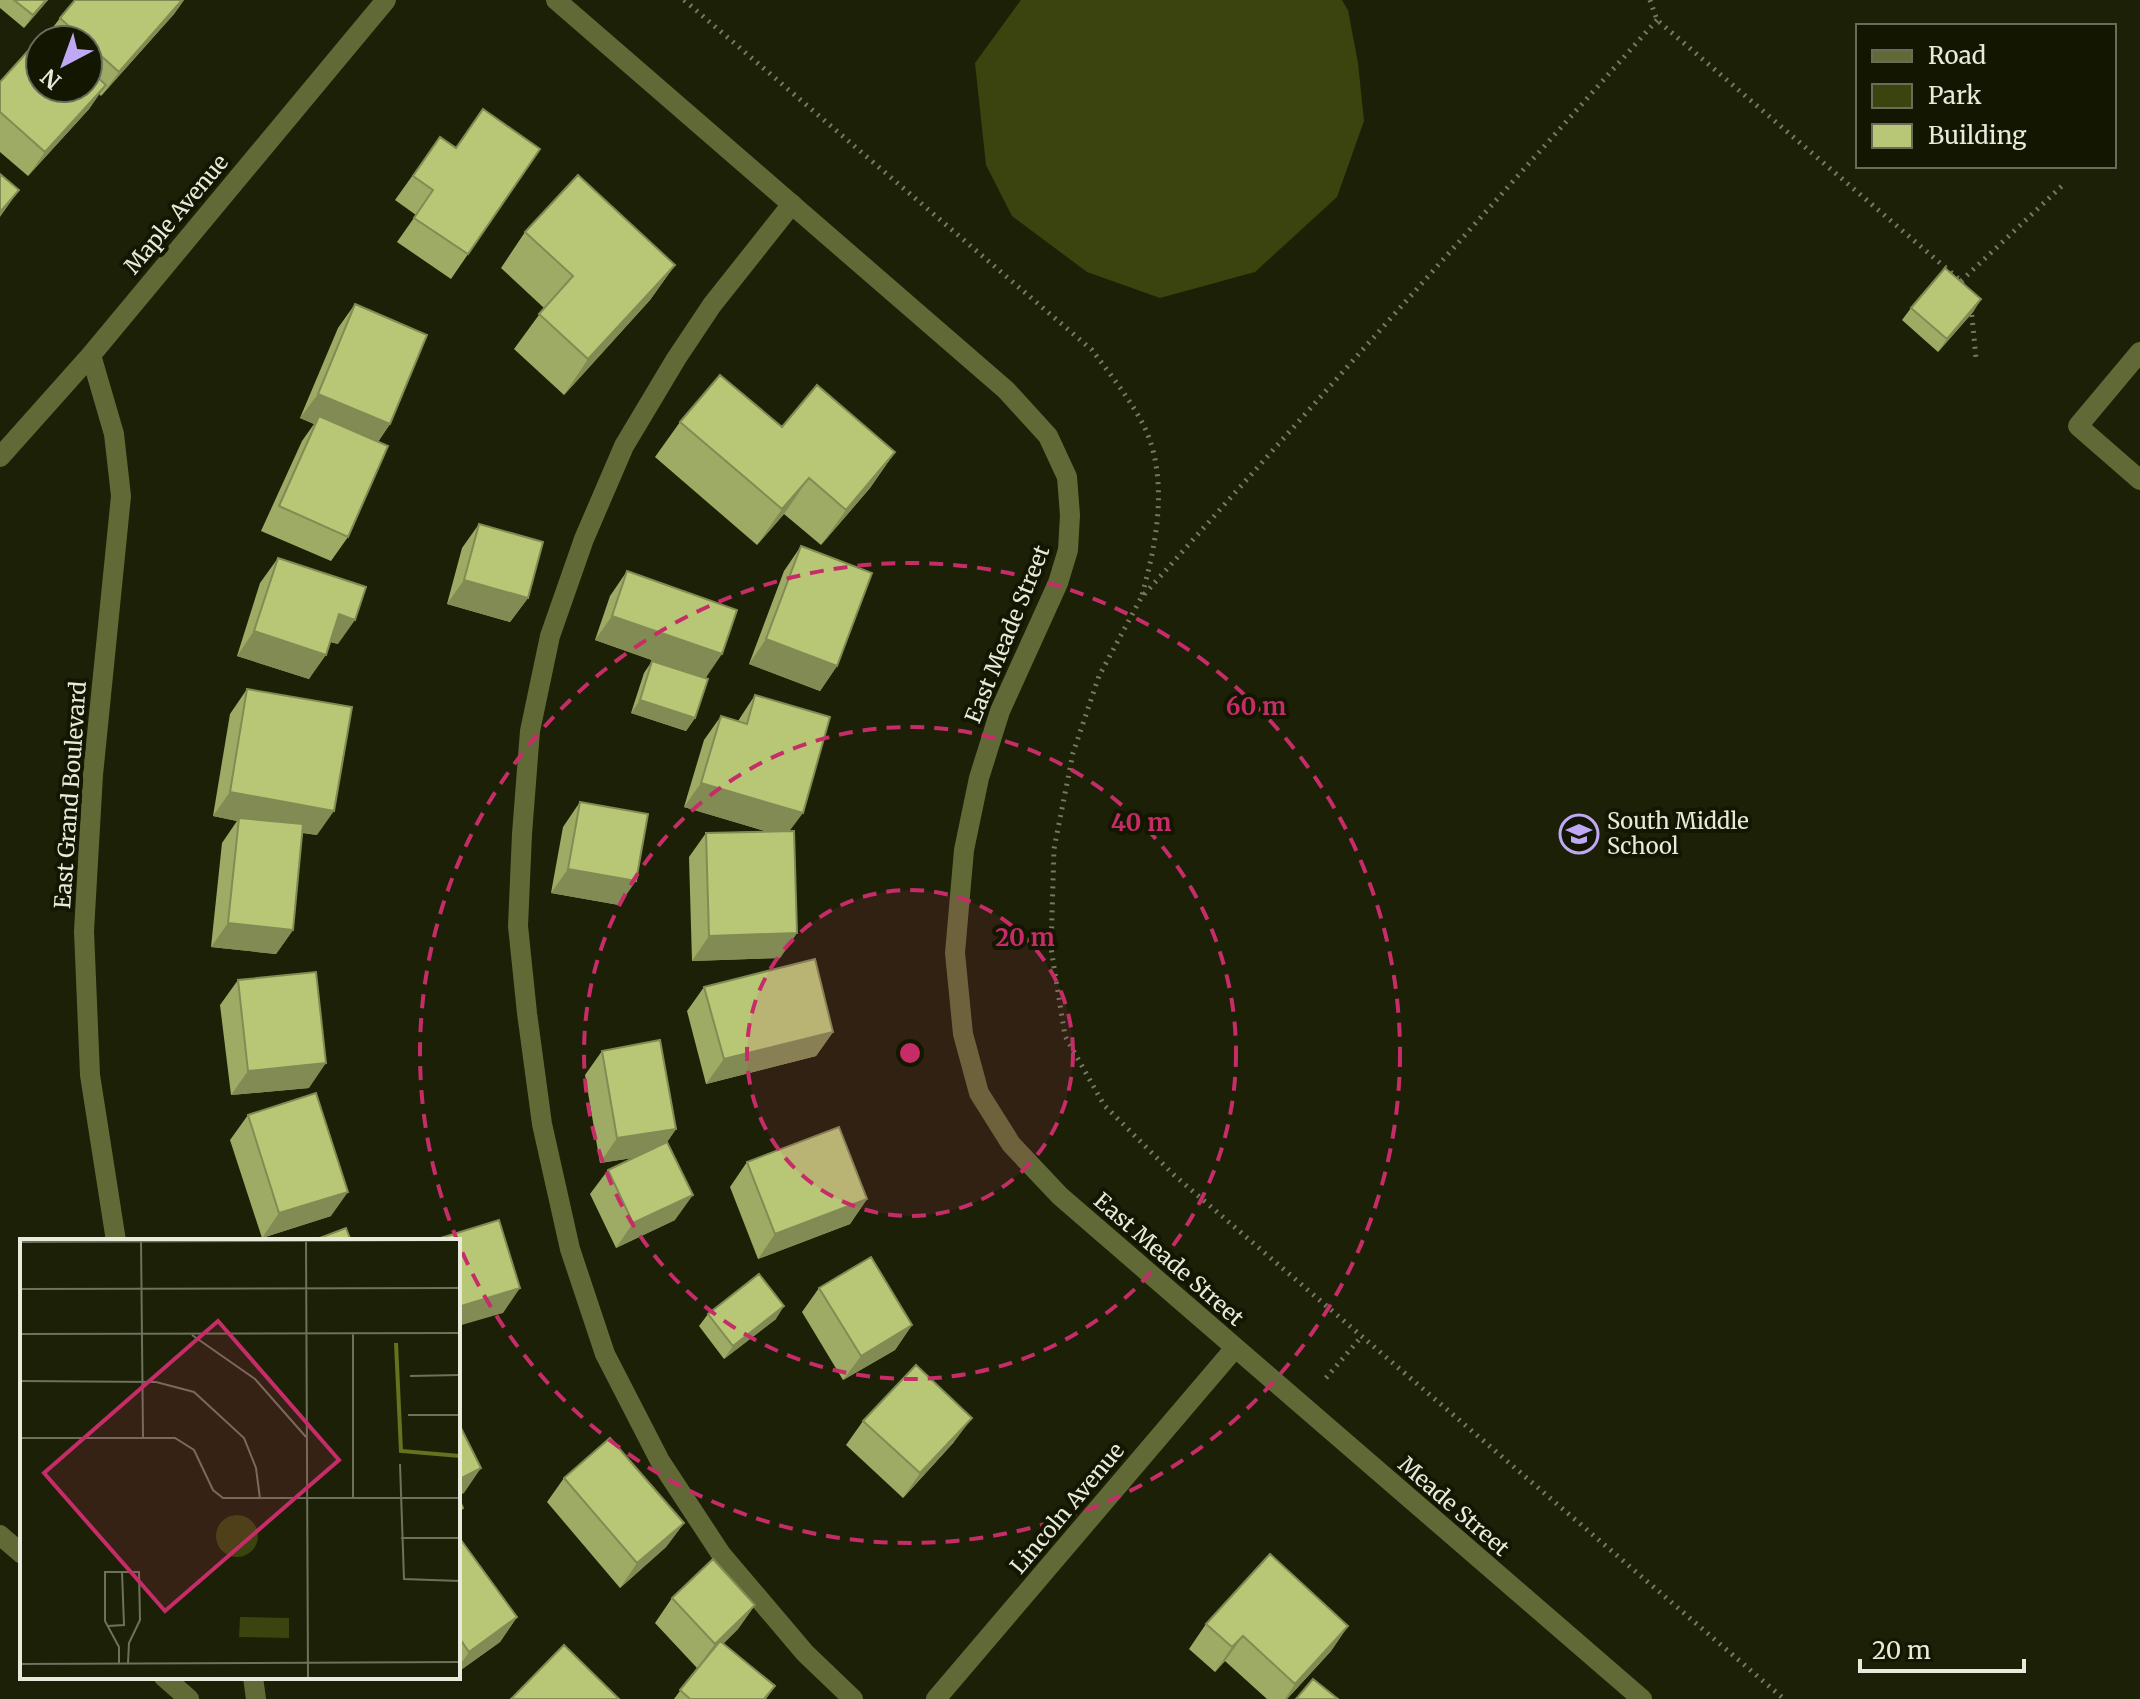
<svg xmlns="http://www.w3.org/2000/svg" width="2140" height="1699" font-family="Merriweather,serif">
<style>
.green{fill:#3b430e}
.lines{fill:none;stroke-linecap:round;stroke-linejoin:round}
.path{stroke:#757964;stroke-width:5;stroke-dasharray:2 6;stroke-linecap:butt}
.service{stroke:#616a36;stroke-width:20}
.minor{stroke:#616a36;stroke-width:20}
.wall{fill:#9eab65;fill-rule:evenodd}
.shaded-wall{fill:#818b53}
.building{fill:#b8c776;stroke:#818b53;stroke-width:2}
.ring{fill:none;stroke:#c62d68;stroke-width:4;stroke-dasharray:14 10}
.labels{text-anchor:middle;stroke-width:8;stroke-linejoin:round;paint-order:stroke}
.street-label{font-size:22px;fill:#e8ebdc;stroke:#131701}
.poi-label{font-size:22px;fill:#e8ebdc;stroke:#131701;text-anchor:start}
.inset-river{fill:none;stroke:#657220;stroke-width:4}
.inset-road{fill:none;stroke:#6e715c;stroke-width:2}
.view{fill:#c62d68;fill-opacity:0.15;stroke:#c62d68;stroke-width:4}
.inset-edge{fill:none;stroke:#e8ebdc;stroke-width:4}
.centre{fill:#c62d68;stroke:#131701;stroke-width:4}
.ring-label{font-size:24px;text-anchor:middle;font-weight:bold;fill:#c62d68;stroke:#131701;stroke-width:8;stroke-linejoin:round;paint-order:stroke}
</style>
<rect width="100%" height="100%" fill="#1c2007"/>
<path class="green" d="M1021 0H1342L1348 10 1358 63 1364 121 1337 197 1255 272 1160 298 1087 272 1012 216 986 165 975 63Z"/>
<g class="lines">
<path class="path" d="M684 0 1092 350C1110 374 1130 399 1144 426 1169 478 1157 542 1142 595
M1650 0 1657 20 1961 281 1963 286
M1657 20 1141 598 1099 676 1073 753 1054 849 1051 948 1065 1036 1104 1105 1174 1175 1784 1699
M1961 281 2063 185
M1971 307 1976 358
M1326 1378 1362 1336"/>
<path class="service" d="M792 204 712 305 676 359 624 446 584 539 550 636 530 731 522 834 518 926 527 1013 542 1124 570 1249 605 1354 660 1461 721 1554 805 1653 853 1699
M2140 352 2078 426 2140 480"/>
<path class="minor" d="M556 0 1006 390 1048 436 1067 477 1070 515 1068 550 1058 583 1000 711 979 778 964 850 955 953 963 1034 979 1093 1011 1144 1060 1196 1642 1699
M91 355 114 434 121 496 93 775 84 931 90 1075 116 1241
M0 457 91 355 386 0
M0 1535 22 1554
M164 1677 189 1699
M253 1677 256 1699
M936 1699 1235 1348"/>
</g>
<path class="wall" d="M0 0H48L24 28 0 8Z
M75 0H184L174 14 101 96 99 94 89 109 28 176 0 152V82L46 31 48 34 60 18ZM40 40H88V88H40Z
M440 137 456 147 540 149 451 279 397 242 416 215 395 200Z
M525 232 675 265 650 300 564 395 514 349 544 308 501 268Z
M1981 299 1973 312 1938 352 1902 320 1911 308Z
M355 304 390 424 378 442 348 537 331 561 261 531 302 441 314 424 300 418 338 328Z
M680 422 782 427 895 452 870 488 821 545 784 514 757 545 655 457Z
M479 524 528 598 510 622 447 604 462 548Z
M801 546 837 666 820 691 749 664 784 571Z
M278 558 338 644 330 642 309 679 237 656 260 583Z
M627 571 705 678 695 718 686 731 631 713 644 673 652 661 680 670 595 640 610 596Z
M247 689 317 835 302 833 293 930 276 954 211 947 222 843 237 821 213 816 230 714Z
M755 695 790 831 797 933 780 958 692 961 689 857 706 833 765 831 684 807 704 740 721 716 738 721Z
M580 802 619 905 551 893 563 827Z
M238 980 309 1088 231 1095 220 1005Z
M704 987 833 1032 816 1056 706 1084 687 1011Z
M602 1051 676 1129 667 1142 675 1220 616 1248 590 1194 608 1170 632 1158 600 1163 585 1075Z
M248 1115 331 1216 262 1238 230 1140Z
M747 1162 867 1199 850 1224 758 1259 730 1187Z
M819 1288 912 1325 895 1350 843 1380 802 1312Z
M708 1314 776 1319 724 1359 699 1326Z
M863 1421 954 1442 903 1498 846 1445Z
M564 1478 684 1523 666 1547 620 1588 547 1502Z
M458 1536 517 1617 500 1642 458 1672Z
M672 1598 755 1605 738 1629 723 1644 775 1686 766 1699H674L697 1668 655 1623Z
M1206 1624 1348 1626 1331 1651 1287 1699H1267L1225 1661 1215 1672 1189 1649Z"/>
<path class="shaded-wall" d="M46 0H48L24 28 33 15Z
M182 0H184L174 14 101 96 119 72Z
M106 85 89 109 28 176 45 152Z
M19 190 0 217V212Z
M675 265 650 300 564 395 588 359Z
M1981 299 1973 312 1938 352 1947 339Z
M318 394 390 424 373 449 319 416 314 424 300 418Z
M895 452 870 488 821 545 846 510Z
M809 478 784 514 757 545 782 509Z
M464 580 528 598 510 622 447 604Z
M339 614 355 620 338 644 322 639Z
M612 616 722 654 705 679 595 640Z
M254 631 326 655 309 679 237 656Z
M766 639 837 666 820 691 749 664Z
M640 700 695 718 686 731 631 713Z
M701 783 803 813 785 837 684 807Z
M230 792 334 811 317 835 239 821V818L237 821 213 816Z
M568 869 636 881 619 905 551 893Z
M228 923 293 930 276 954 211 947Z
M797 933 780 958 692 961 709 936Z
M833 1032 816 1056 706 1084 724 1059Z
M326 1063 309 1088 231 1095 248 1071Z
M676 1129 659 1154 600 1163 617 1138Z
M348 1192 331 1216 262 1238 279 1213Z
M693 1195 675 1220 616 1248 633 1223Z
M867 1199 850 1224 758 1259 775 1234Z
M520 1288 503 1313 458 1326V1307Z
M784 1306 776 1319 724 1359 733 1346Z
M912 1325 895 1350 843 1380 861 1356Z
M972 1418 954 1442 903 1498 920 1473Z
M481 1468 464 1493 458 1496V1480Z
M684 1523 666 1547 620 1588 637 1563Z
M755 1605 738 1629 697 1668 715 1644Z
M517 1617 500 1642 458 1672V1668L469 1652Z
M1348 1626 1331 1651 1287 1699H1285L1295 1684Z
M1243 1636 1225 1661 1215 1672 1232 1647Z"/>
<path class="building" d="M14 0H46L33 15Z
M75 0H182L119 72 88 44V40H84L60 18Z
M46 31 56 40H40V88H88V69L106 85 45 152 0 112V82Z
M483 109 540 149 468 254 414 218 433 190 413 176 440 137 456 148Z
M0 174 19 190 0 212Z
M578 175 675 265 588 359 539 314 573 276 525 232Z
M1945 268 1981 299 1947 339 1911 308Z
M355 304 427 335 390 424 318 394Z
M720 375 782 427 817 385 895 452 846 510 809 478 782 509 680 422Z
M319 416 388 446 348 537 279 506Z
M479 524 543 542 528 598 464 580Z
M801 546 872 573 837 666 766 639Z
M278 558 366 587 355 620 339 614 326 655 254 631Z
M627 571 737 610 722 654 612 616Z
M652 661 708 679 695 718 640 700Z
M247 689 352 707 334 811 230 792Z
M755 695 830 717 803 813 701 783 721 716 747 724Z
M580 802 648 814 636 881 568 869Z
M239 818 303 824 293 930 228 923Z
M794 831 797 933 709 936 706 833Z
M815 959 833 1032 724 1059 704 987Z
M316 972 326 1063 248 1071 238 980Z
M660 1040 676 1129 617 1138 602 1051Z
M316 1093 348 1192 279 1213 248 1115Z
M839 1127 867 1199 775 1234 747 1162Z
M667 1142 693 1195 633 1223 608 1170Z
M499 1220 520 1288 458 1307V1241H431Z
M346 1228 351 1241H312Z
M871 1257 912 1325 861 1356 819 1288Z
M759 1274 784 1306 733 1346 708 1314Z
M916 1365 972 1418 920 1473 863 1421Z
M458 1422 481 1468 458 1480Z
M610 1438 684 1523 637 1563 564 1478Z
M458 1497 463 1508 458 1511Z
M458 1536 517 1617 469 1652 458 1636Z
M1270 1554 1348 1626 1295 1684 1243 1636 1232 1647 1206 1624Z
M713 1559 755 1605 715 1644 672 1598Z
M720 1641 775 1686 764 1699H690L680 1690Z
M564 1645 619 1699H511Z
M1313 1679 1338 1699H1296Z"/>
<circle cx="910" cy="1053" r="163" fill="#c62d68" fill-opacity=".12"/>
<g class="ring">
<circle cx="910" cy="1053" r="163"/>
<circle cx="910" cy="1053" r="326"/>
<circle cx="910" cy="1053" r="490"/>
</g>
<defs>
<symbol id="school-ring" viewBox="-11 -11 22 22"><circle r="9.5" fill="#131701" stroke="#bfa9f4" stroke-width="1.5"/><path d="M0-5L7-2L0 1L-7-2ZM-4 1L0 2.5L4 1V4Q0 6-4 4Z" fill="#bfa9f4"/></symbol>
</defs>
<g fill-rule="evenodd">
<use href="#school-ring" x="1557" y="812" width="44" height="44"/>
</g>
<g class="labels">
<g class="street-label">
<text transform="translate(176 214) rotate(-50)" y="8">Maple Avenue</text>
<text transform="translate(1007 634) rotate(-68)" y="8">East Meade Street</text>
<text transform="translate(70 795) rotate(-86)" y="8">East Grand Boulevard</text>
<text transform="translate(1169 1259) rotate(41)" y="8">East Meade Street</text>
<text transform="translate(1454 1506) rotate(41)" y="8">Meade Street</text>
<text transform="translate(1067 1508) rotate(-50)" y="8">Lincoln Avenue</text>
</g>
<g class="poi-label">
<text x="1607" y="829">South Middle<tspan x="1607" dy="25">School</tspan></text>
</g>
</g>
<g transform="translate(20 1239)">
<rect width="440" height="440" fill="#1c2007"/>
<path d="M196 297a21 21 0 1 1 42 0a21 21 0 1 1-42 0ZM220 378 269 379V399L219 398Z" fill="#3b430e"/>
<path class="inset-river" d="M376 104 381 212 440 217"/>
<path class="inset-road" d="M286 0 288 440M121 1 123 198M0 3 440 1M0 50 440 49M0 95 440 94M333 95V260M172 96 235 140 286 198M390 137 440 136M0 142 136 143 174 153 224 199 236 229 240 260M388 176H440M0 199H155L174 211 193 251 203 259H440M380 225 384 340 440 342M381 299H440M88 387 104 386 102 333M99 424V408L85 382V333H119L120 381 109 404 108 424M0 425 440 423"/>
<path class="view" d="M198 82 319 221 145 372 24 234Z"/>
<rect width="440" height="440" class="inset-edge"/>
</g>
<circle cx="910" cy="1053" r="12" class="centre"/>
<g class="ring-label">
<text x="1256" y="715">60 m</text>
<text x="1141" y="831">40 m</text>
<text x="1025" y="946">20 m</text>
</g>
<rect x="1856" y="24" width="260" height="144" fill="#131701" stroke="#686c59" stroke-width="2"/>
<rect x="1872" y="50" width="40" height="12" fill="#616a36" stroke="#686c59" stroke-width="2"/>
<text x="1928" y="64" font-size="24" fill="#e8ebdc">Road</text>
<rect x="1872" y="84" width="40" height="24" fill="#3b430e" stroke="#686c59" stroke-width="2"/>
<text x="1928" y="104" font-size="24" fill="#e8ebdc">Park</text>
<rect x="1872" y="124" width="40" height="24" fill="#b8c776" stroke="#686c59" stroke-width="2"/>
<text x="1928" y="144" font-size="24" fill="#e8ebdc">Building</text>
<g transform="translate(64 64) rotate(221)"><circle r="38" fill="#131701" stroke="#686c59" stroke-width="2"/>
<path d="M0-6L14 30L0 20L-14 30Z" fill="#bfa9f4"/>
<text y="-12" font-size="22" font-weight="bold" text-anchor="middle" fill="#e8ebdc">N</text>
</g>
<path d="M1860 1659v12h164v-12" fill="none" stroke="#e8ebdc" stroke-width="4"/>
<text x="1872" y="1659" font-size="24" fill="#e8ebdc" stroke="#131701" stroke-width="6" paint-order="stroke">20 m</text>
</svg>
